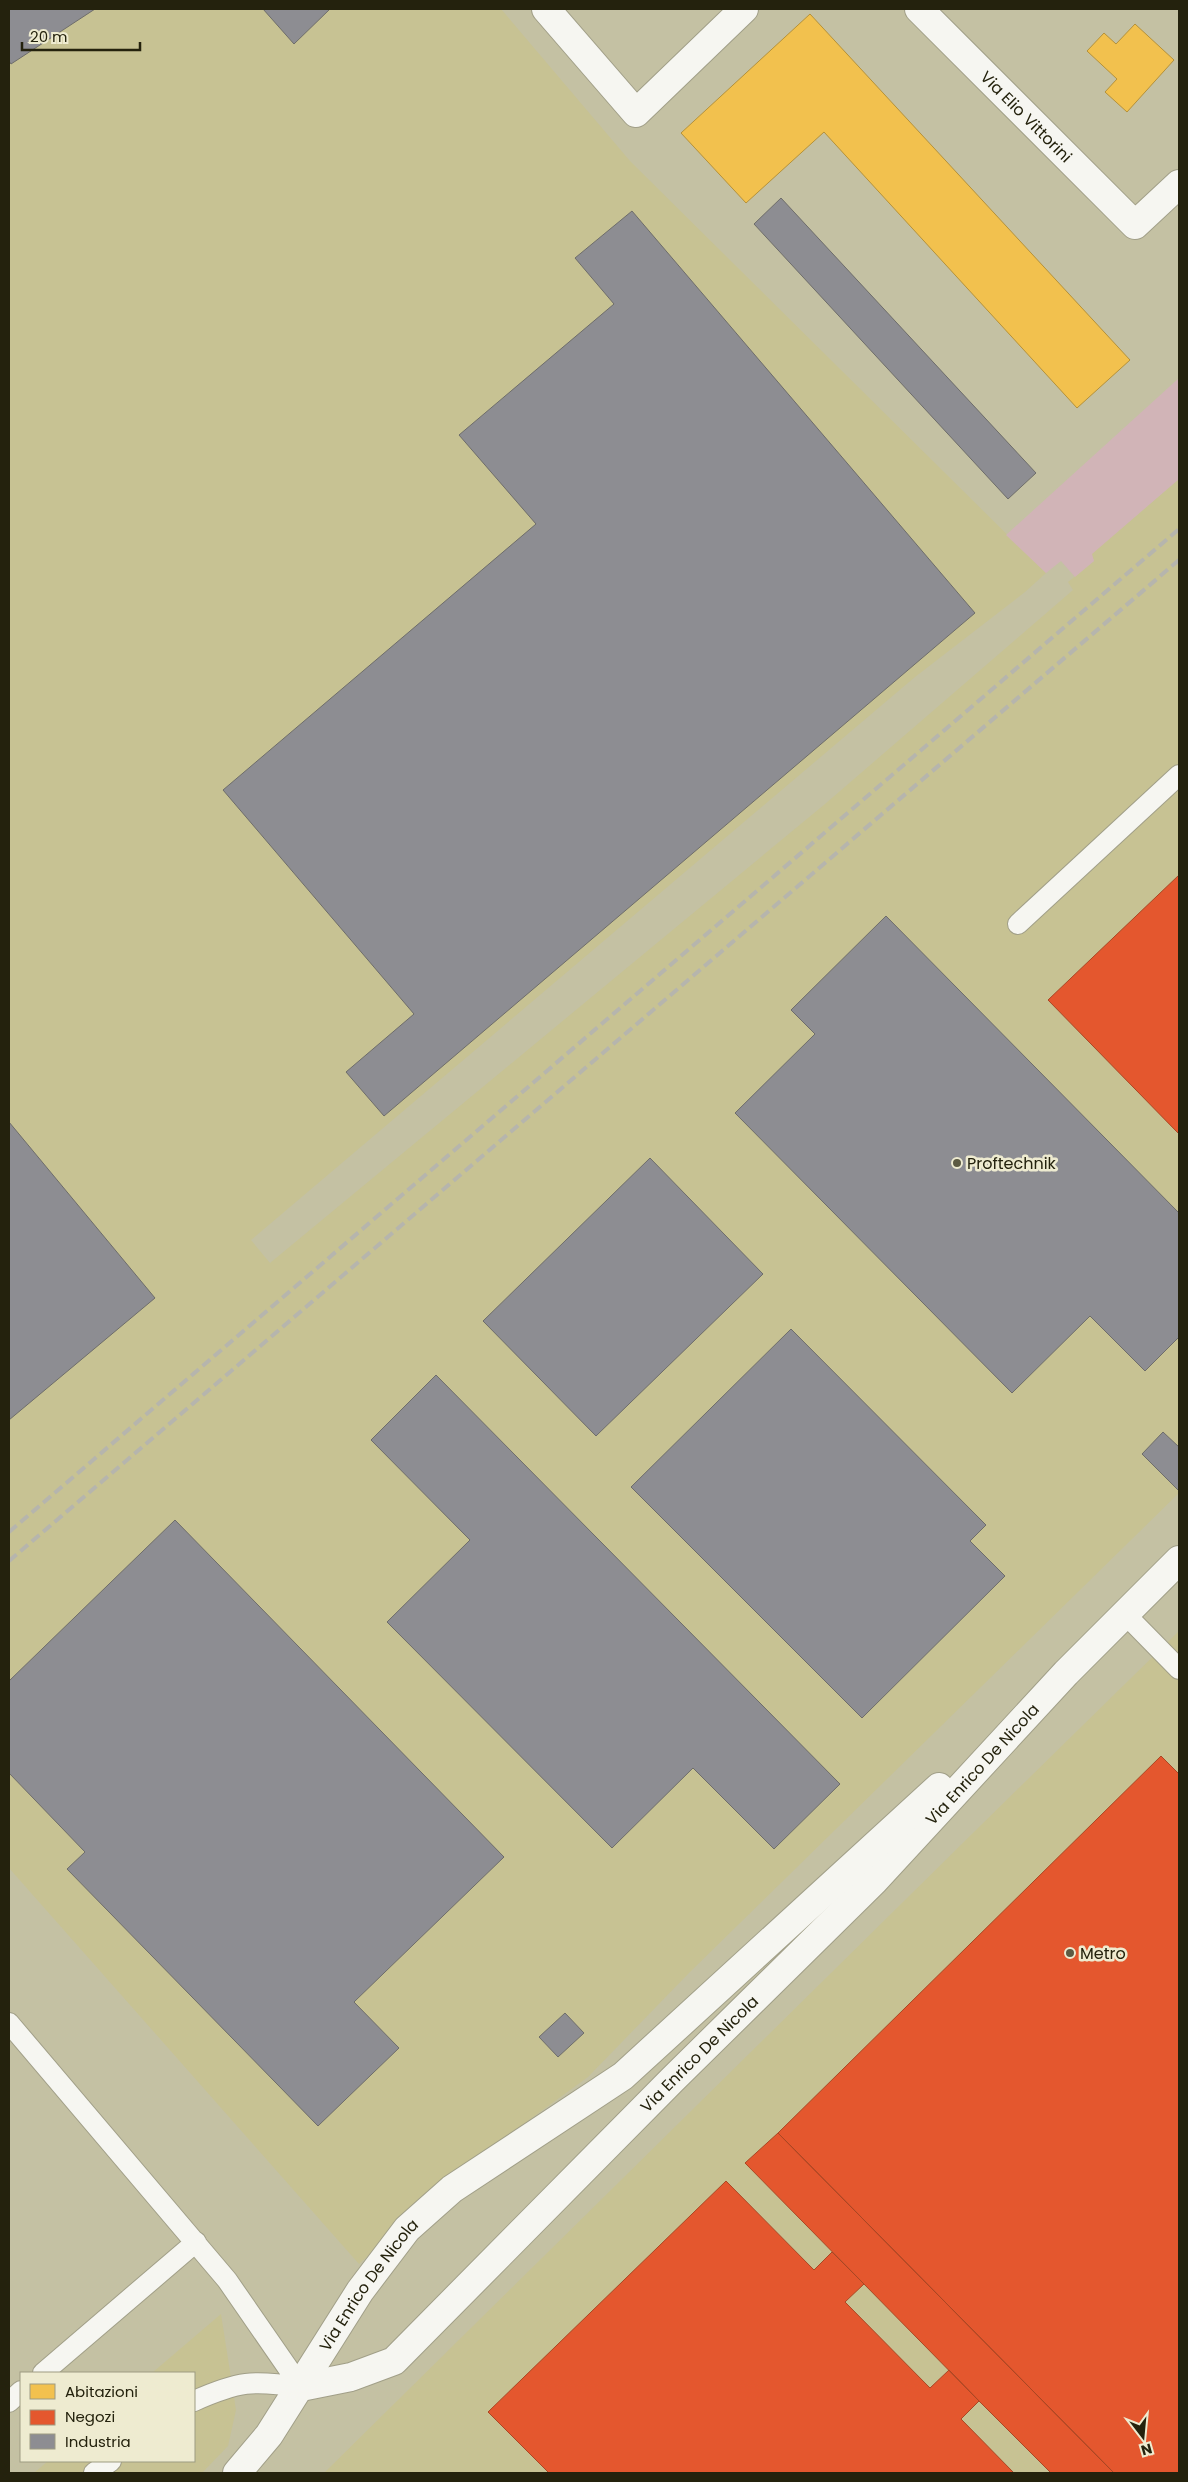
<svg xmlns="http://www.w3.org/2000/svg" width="1188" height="2482" font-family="Poppins,sans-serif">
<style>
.built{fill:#c7c293}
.green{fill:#d1b4b7}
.homes{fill:#f2c14e;stroke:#b4913a}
.shops{fill:#e4572e;stroke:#aa4724}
.industry{fill:#8d8d92;stroke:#6e6d6a}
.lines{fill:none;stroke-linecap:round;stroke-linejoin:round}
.lane-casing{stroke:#a19f88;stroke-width:22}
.street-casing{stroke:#a19f88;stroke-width:30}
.lane{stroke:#f6f6f1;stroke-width:20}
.street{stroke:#f6f6f1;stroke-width:28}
.rail{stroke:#b6b5ad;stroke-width:4;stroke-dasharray:10 5;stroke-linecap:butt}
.poi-dot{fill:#5c5a42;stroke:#eeebd0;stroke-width:2}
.labels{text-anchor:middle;stroke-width:5;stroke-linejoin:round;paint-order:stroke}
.street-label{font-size:16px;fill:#24220d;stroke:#eeebd0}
.poi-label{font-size:16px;fill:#24220d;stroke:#eeebd0;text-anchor:start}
</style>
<rect width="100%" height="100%" fill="#c4c1a3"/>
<path class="built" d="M9 9H501L630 161 1046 573 1025 592 915 677 251 1240 270 1263 825 804 1073 590 1068 582 1094 561 1091 554 1179 479V1493L689 1973 588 2077 463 2168 359 2264 9 1868Z
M1179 1631V2473H324L975 1831Z
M221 2314 236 2410 228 2446 202 2473H34L48 2461H194V2373H152Z"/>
<path class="green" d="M1179 378V479L1092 554 1094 561 1075 577 1061 561 1046 573 1006 535Z"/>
<path class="homes" d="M810 14 1130 360 1077 408 824 132 746 203 681 133Z
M1135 24 1174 60 1127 112 1105 92 1117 79 1087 51 1104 33 1116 44Z"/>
<path class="shops" d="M1179 875V1134L1048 1000Z
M1161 1756 1179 1774V2473H1114L778 2133Z
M778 2133 1114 2473H1051L979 2401 745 2163Z
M726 2181 814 2270 832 2252 864 2284 845 2302 930 2388 949 2370 979 2401 961 2419 1014 2473H549L488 2412Z"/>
<path class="industry" d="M9 9H95L11 64 9 61Z
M263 9H330L294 44Z
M781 198 1036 473 1008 499 754 224Z
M632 211 975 613 384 1116 346 1072 414 1014 223 790 536 524 459 435 614 304 575 258Z
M886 916 1179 1213V1337L1145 1371 1090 1316 1012 1393 735 1113 815 1034 791 1010Z
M9 1122 155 1298 9 1420Z
M650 1158 763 1274 596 1436 483 1321Z
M791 1329 986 1525 970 1541 1005 1576 862 1718 631 1487Z
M436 1375 840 1784 774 1849 693 1768 612 1848 387 1622 470 1540 371 1440Z
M1163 1432 1179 1447V1491L1142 1454Z
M175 1520 504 1857 354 2002 399 2048 318 2126 67 1869 85 1852 9 1773V1681Z
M565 2013 584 2033 558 2057 539 2037Z"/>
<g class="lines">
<defs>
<path id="lane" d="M1018 924 1179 775
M1124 1613 1179 1669
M9 2023 227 2280 301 2387
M43 2373 196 2242
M194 2401C239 2381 252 2380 301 2387
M9 2402 21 2391
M94 2473 111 2461"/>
<g id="street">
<path d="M546 9 636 113 744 9"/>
<path id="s1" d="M919 9 1135 225 1179 184"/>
<path id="s2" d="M301 2387 351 2377 394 2361 672 2080 874 1881 1066 1673 1179 1560"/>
<path id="s3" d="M237 2473 269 2435 360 2291 407 2229 452 2189 623 2076 939 1787"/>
</g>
</defs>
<use href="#lane" class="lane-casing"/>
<use href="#street" class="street-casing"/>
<use href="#lane" class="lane"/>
<use href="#street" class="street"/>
<path class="rail" d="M9 1532 1179 529
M9 1561 1179 560"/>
</g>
<g class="poi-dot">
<circle cx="957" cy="1163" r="5"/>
<circle cx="1070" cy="1953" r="5"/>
</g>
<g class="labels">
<g class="street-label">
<text dy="6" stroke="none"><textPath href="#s1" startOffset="152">Via Elio Vittorini</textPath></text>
<text dy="6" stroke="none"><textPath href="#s2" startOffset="935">Via Enrico De Nicola</textPath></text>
<text dy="6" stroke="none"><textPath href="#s2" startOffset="530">Via Enrico De Nicola</textPath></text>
<text dy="6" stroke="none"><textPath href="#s3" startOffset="230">Via Enrico De Nicola</textPath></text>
</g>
<g class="poi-label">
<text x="967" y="1169">Proftechnik</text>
<text x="1080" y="1959">Metro</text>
</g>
</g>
<rect width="1188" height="2482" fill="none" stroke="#24220d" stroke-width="20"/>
<rect x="20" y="2372" width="175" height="90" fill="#eeebd0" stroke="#9d9b82"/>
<rect x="30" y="2384" width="25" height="15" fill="#f2c14e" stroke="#9d9b82"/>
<text x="65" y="2397" font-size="15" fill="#24220d">Abitazioni</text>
<rect x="30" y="2410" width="25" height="15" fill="#e4572e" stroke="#9d9b82"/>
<text x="65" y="2422" font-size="15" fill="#24220d">Negozi</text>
<rect x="30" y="2434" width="25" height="15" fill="#8d8d92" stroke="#9d9b82"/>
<text x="65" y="2447" font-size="15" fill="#24220d">Industria</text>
<g transform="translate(1143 2437) rotate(164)" stroke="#eeebd0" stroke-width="4" paint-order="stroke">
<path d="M0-4L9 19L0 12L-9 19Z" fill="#24220d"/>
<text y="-8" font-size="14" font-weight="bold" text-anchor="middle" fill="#24220d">N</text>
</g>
<path d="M22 42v8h118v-8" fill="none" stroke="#24220d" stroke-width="2.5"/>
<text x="30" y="42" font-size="15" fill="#24220d" stroke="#eeebd0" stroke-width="4" paint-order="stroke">20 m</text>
</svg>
